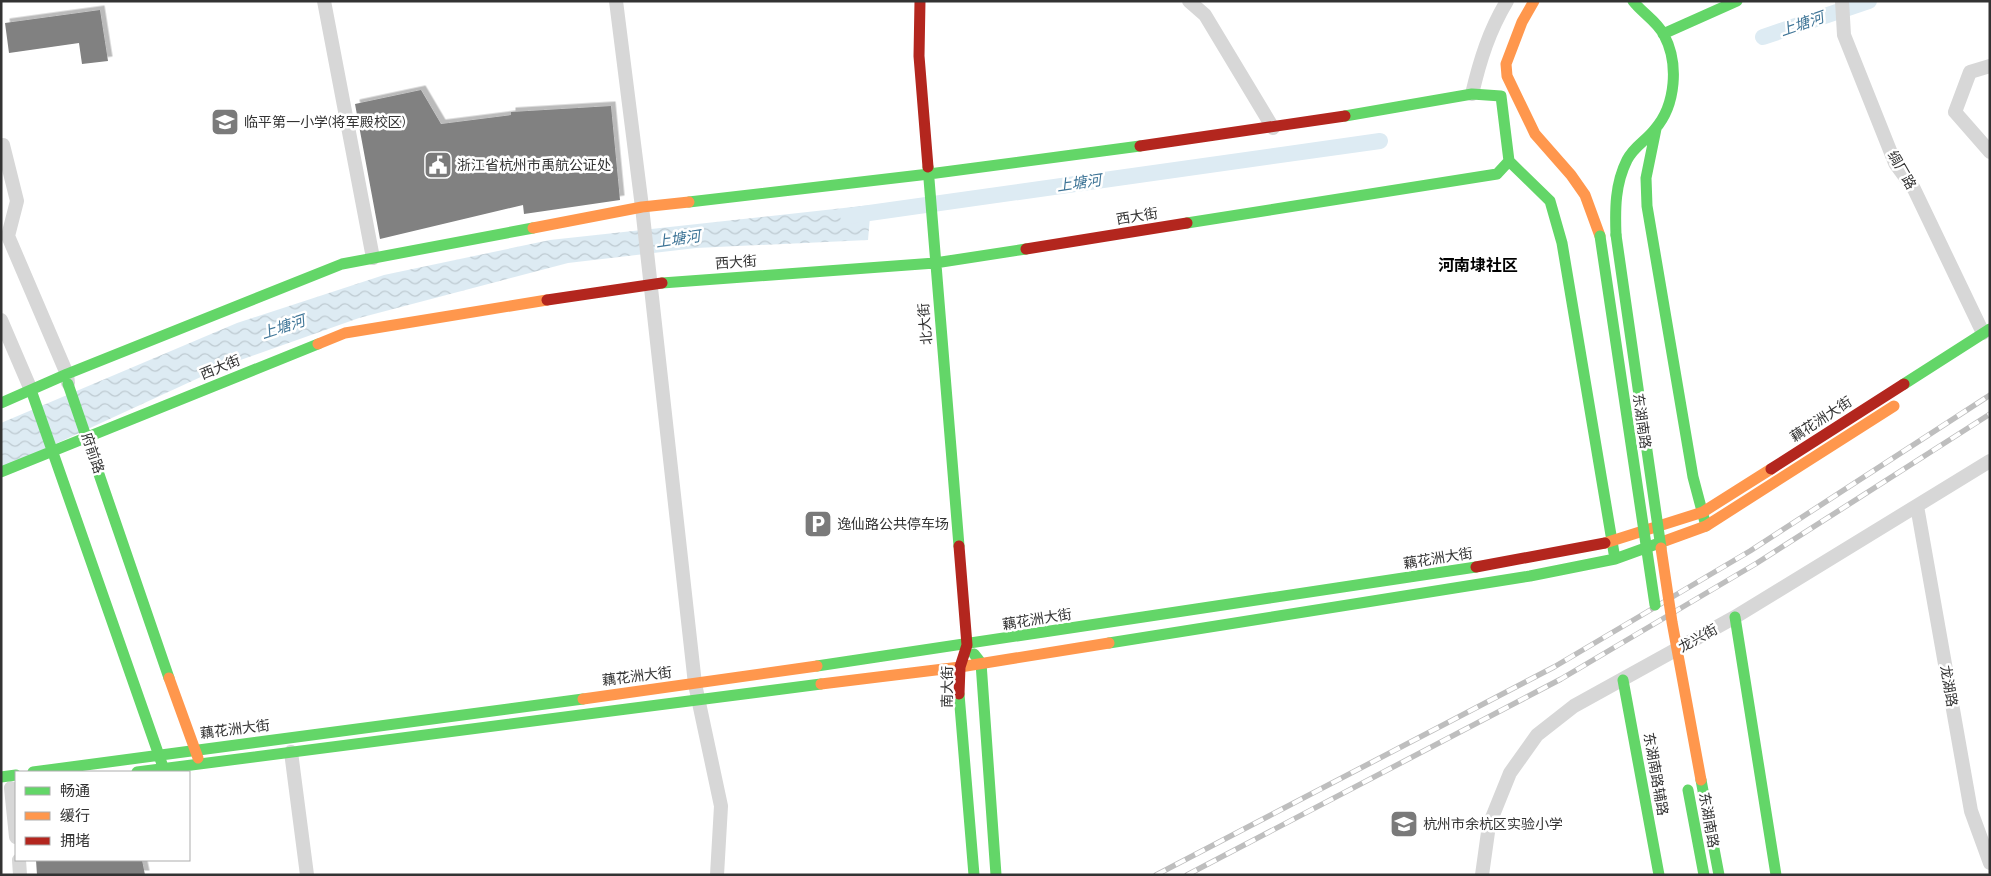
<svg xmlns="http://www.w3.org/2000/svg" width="1991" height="876" font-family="Raleway,'Noto Sans SC',sans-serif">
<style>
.water{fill:url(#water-waves)}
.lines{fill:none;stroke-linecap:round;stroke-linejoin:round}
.canal{stroke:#ddebf3;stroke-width:16}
.building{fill:#818181;filter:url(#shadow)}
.street{stroke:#d7d7d7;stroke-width:14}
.fast{stroke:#63d668;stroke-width:11}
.slow{stroke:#ff974d;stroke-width:11}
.jam{stroke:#b3261e;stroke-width:11}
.rail-casing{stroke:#bebebe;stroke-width:5.5}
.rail{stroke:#fff;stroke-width:4;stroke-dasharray:11;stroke-linecap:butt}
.fast-bridge{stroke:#63d668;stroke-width:11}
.slow-bridge{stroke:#ff974d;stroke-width:11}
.labels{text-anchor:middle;stroke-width:5;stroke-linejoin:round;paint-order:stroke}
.poi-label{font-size:14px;fill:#333;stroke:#fff;text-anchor:start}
.street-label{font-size:14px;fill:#333;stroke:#fff}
.water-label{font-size:15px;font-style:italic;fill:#3f7597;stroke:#fff}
.quarter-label{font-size:16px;font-weight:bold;fill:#000;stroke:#fff}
</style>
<defs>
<pattern id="water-waves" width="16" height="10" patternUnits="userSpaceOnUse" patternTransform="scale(1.25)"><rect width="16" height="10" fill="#ddebf3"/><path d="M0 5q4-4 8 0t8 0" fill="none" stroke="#becad1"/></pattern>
<filter id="shadow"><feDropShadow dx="4.5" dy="-4.5" stdDeviation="0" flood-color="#0004"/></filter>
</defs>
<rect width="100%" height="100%" fill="#fff"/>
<path class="water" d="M871 205 868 240 696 248 568 263 359 318 229 364 1 469V423L237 323 384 275 550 240Z"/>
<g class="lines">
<path class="canal" d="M1763 37 1869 1
M848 216 1380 141"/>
</g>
<path class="building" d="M100 10 108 61 82 64 79 43 9 53 5 23Z
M421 90 441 124 511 115V112L611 106 620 200 524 214 523 205 380 239 355 104Z
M36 860H142L145 875H37Z"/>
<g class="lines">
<path class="street" d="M324 1 373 258
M616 1 642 207 695 684 721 806 717 875
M1189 1 1205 15 1273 128
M1842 1 1844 35 1895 163 1914 189 1983 333
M1990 66 1970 72 1955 112 1990 152
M1472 94C1480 60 1489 31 1507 1
M1 146 3 145 17 201 8 236 67 374 68 383
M1 320 31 390
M1917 506 1971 811 1990 863
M291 752 307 875
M11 788 16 837
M19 860 20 875
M1482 875 1489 825 1510 773 1537 735 1574 706 1735 617 1990 461"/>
<path class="fast" d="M1663 34 1737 1
M1656 129 1646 178 1647 206 1693 477 1706 526
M1509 161 1550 201 1562 243 1615 559
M928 167 959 546
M689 202 929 174 1140 146
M1187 223 1497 174 1509 161 1501 96 1472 94 1345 116
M1616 235C1615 209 1615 184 1627 160 1634 146 1646 141 1655 129 1676 105 1679 63 1664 35 1657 21 1642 13 1633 1
M662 283 935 263 1026 249
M68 384 169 678
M1904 384 1990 329
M31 390 162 764
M1 403 67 374 342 264 533 228
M1 472 318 344
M1735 617 1776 875
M1109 643 1530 576 1615 559 1662 542
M974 654 981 663 996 875
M817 666 1476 567
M1623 680 1659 875
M959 694 974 875
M33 772 583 699
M137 772 821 684
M1 777 16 775"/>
<path class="slow" d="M1534 1 1522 22 1506 64 1507 76 1535 134 1571 175 1585 195 1600 236
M533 228 642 207 689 202
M318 344 345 333 547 300
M1662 542 1706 526 1894 406
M1605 543 1703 512 1771 469
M169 678 198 758
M821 684 960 667 1109 643
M583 699 817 666"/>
<path class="jam" d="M920 1 919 56 928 167
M1140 146 1345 116
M1026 249 1187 223
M547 300 662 283
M1771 469 1904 384
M959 546 967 645 960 667 959 694
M1476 567 1605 543"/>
<defs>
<path id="rail" d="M1156 875 1554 667 1750 551 1990 395
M1187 875 1561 679 1757 563 1990 414"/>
</defs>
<use href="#rail" class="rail-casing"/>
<use href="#rail" class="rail"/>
<path class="fast-bridge" d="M1616 235 1661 548
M1600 236 1655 605
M1701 780 1719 875
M1688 790 1704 875"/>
<path class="slow-bridge" d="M1661 548 1672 622 1701 780"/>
</g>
<defs>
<symbol id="school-square" viewBox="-11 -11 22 22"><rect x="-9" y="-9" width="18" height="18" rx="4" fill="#7a7a7a" stroke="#fff"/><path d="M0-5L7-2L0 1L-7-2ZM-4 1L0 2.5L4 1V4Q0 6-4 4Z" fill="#fff"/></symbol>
<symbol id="civic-square" viewBox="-11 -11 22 22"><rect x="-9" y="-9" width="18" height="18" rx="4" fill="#7a7a7a" stroke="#fff"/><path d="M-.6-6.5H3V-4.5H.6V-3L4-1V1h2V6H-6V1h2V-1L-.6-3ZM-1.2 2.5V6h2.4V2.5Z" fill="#fff"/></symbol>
<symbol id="parking-square" viewBox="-11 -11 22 22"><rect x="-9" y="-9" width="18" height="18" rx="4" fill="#7a7a7a" stroke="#fff"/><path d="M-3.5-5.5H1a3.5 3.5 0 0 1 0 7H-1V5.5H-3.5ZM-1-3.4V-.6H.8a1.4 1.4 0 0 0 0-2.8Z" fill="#fff"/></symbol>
</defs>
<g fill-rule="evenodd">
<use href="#school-square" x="209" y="106" width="32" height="32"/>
<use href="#civic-square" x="422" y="149" width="32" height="32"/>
<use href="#parking-square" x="802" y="508" width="32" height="32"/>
<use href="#school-square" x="1388" y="808" width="32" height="32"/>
</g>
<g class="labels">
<g class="poi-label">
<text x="244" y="127">临平第一小学(将军殿校区)</text>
<text x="457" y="170">浙江省杭州市禹航公证处</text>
<text x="837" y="529">逸仙路公共停车场</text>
<text x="1423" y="829">杭州市余杭区实验小学</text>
</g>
<g class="street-label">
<text transform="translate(1902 170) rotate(60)" y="5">绸厂路</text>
<text transform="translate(1137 216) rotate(-9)" y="5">西大街</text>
<text transform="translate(736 262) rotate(-4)" y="5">西大街</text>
<text transform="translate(925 324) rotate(-95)" y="5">北大街</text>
<text transform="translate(220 367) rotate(-22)" y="5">西大街</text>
<text transform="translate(1821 419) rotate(-33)" y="5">藕花洲大街</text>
<text transform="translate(1642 421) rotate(82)" y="5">东湖南路</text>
<text transform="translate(93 453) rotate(71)" y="5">府前路</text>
<text transform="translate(1438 558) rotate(-9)" y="5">藕花洲大街</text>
<text transform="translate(1037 619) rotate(-9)" y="5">藕花洲大街</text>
<text transform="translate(1698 638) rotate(-29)" y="5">龙兴街</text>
<text transform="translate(637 676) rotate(-7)" y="5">藕花洲大街</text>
<text transform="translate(1949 686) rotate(80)" y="5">龙湖路</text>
<text transform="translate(947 687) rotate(-89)" y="5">南大街</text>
<text transform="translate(235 729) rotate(-7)" y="5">藕花洲大街</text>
<text transform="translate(1656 774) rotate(80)" y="5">东湖南路辅路</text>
<text transform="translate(1709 820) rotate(80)" y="5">东湖南路</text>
</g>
<g class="water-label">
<text transform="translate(1802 24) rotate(-19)" y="5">上塘河</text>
<text transform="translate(1079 183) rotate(-8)" y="5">上塘河</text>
<text transform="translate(678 239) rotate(-8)" y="5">上塘河</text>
<text transform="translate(283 327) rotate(-18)" y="5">上塘河</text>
</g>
<g class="quarter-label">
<text x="1478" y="271">河南埭社区</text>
</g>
</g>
<rect width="1991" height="876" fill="none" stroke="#333333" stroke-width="5"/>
<rect x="15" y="771" width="175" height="90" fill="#ffffff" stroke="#adadad"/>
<rect x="25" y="787" width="25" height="8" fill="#63d668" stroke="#adadad"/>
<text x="60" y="796" font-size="15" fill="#333333">畅通</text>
<rect x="25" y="812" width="25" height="8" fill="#ff974d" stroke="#adadad"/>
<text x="60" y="821" font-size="15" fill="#333333">缓行</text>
<rect x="25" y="837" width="25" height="8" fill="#b3261e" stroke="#adadad"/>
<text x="60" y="846" font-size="15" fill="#333333">拥堵</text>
</svg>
